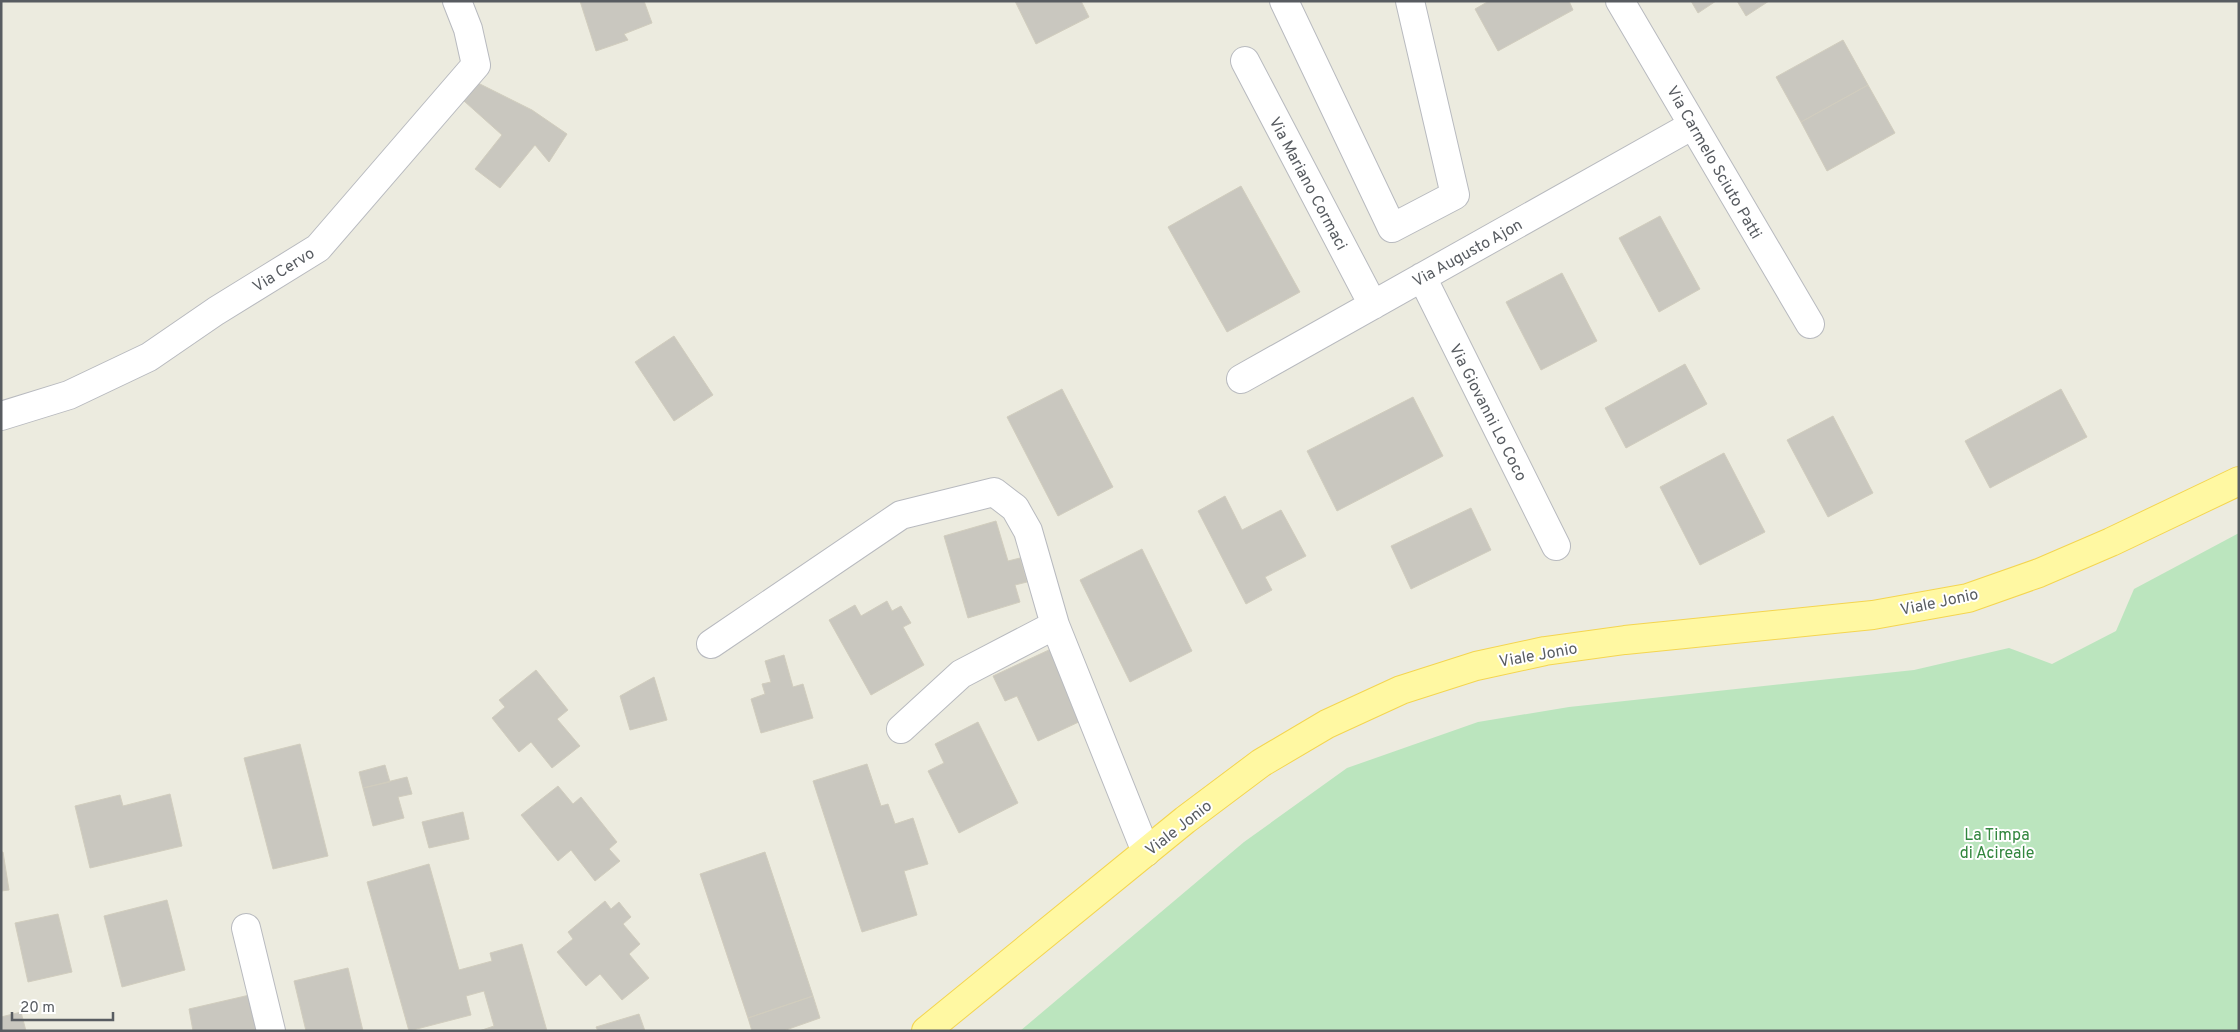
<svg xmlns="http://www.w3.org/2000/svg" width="2240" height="1032" font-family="Overpass,sans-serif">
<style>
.green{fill:#bbe5be}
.building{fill:#c9c7bf;stroke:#d1cdbe}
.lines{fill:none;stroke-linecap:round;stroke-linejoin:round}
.minor-casing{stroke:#b8babf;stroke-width:30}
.major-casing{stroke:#f4d550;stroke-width:30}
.minor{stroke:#fff;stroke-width:28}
.major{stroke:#fff8a2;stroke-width:28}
.labels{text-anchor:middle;stroke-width:4;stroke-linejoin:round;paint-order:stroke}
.street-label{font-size:16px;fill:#585c61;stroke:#fff}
.park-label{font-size:16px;fill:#32863e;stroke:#fff}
</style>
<rect width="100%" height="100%" fill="#ecebdf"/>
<path class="green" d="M2239 533V1031H1020L1244 842 1347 768 1478 722 1569 707 1914 670 2009 648 2052 664 2116 631 2134 589Z"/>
<path class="building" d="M580 1H644L652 23 624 34 628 40 596 51Z
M1015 1H1081L1089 17 1036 44Z
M1489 1H1569L1573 10 1498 51 1475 9Z
M1691 1H1716L1698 13Z
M1737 1H1769L1746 16Z
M1843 40 1868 85 1801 122 1776 77Z
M478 83 532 110 567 134 549 162 535 145 500 188 475 169 502 135 464 101Z
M1868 85 1895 133 1827 171 1801 122Z
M1241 186 1300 292 1227 332 1168 227Z
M1660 216 1700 289 1659 312 1619 238Z
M1562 273 1597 341 1541 370 1506 302Z
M674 336 713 395 674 421 635 362Z
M1685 364 1707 404 1626 448 1605 408Z
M1062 389 1113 487 1058 516 1007 417Z
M2061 389 2087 437 1990 488 1965 441Z
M1413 397 1443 456 1337 511 1307 451Z
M1833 416 1873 493 1828 517 1787 440Z
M1724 453 1765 532 1700 565 1660 487Z
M1225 496 1242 530 1281 510 1306 556 1265 577 1272 590 1246 604 1198 511Z
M1471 508 1491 550 1411 589 1391 546Z
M996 521 1008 561 1020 558 1027 582 1015 585 1020 602 968 618 944 536Z
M1142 549 1192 651 1130 682 1080 580Z
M887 601 892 611 901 606 911 623 903 627 924 665 871 695 829 620 855 605 861 616Z
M1051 649 1083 720 1038 741 1017 696 1005 701 993 676Z
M784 655 793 687 803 684 813 718 761 733 751 699 765 694 762 684 771 682 765 661Z
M536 670 568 710 557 719 580 746 552 768 531 742 519 752 492 718 505 707 499 700Z
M654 677 667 720 630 730 620 696Z
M978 722 1018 803 959 833 928 771 944 763 935 744Z
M300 744 328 856 273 869 244 758Z
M867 764 881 806 888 804 895 824 913 818 928 864 904 871 917 915 862 932 813 781Z
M385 765 390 782 363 788 359 772Z
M407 777 412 794 398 797 404 818 373 826 363 788Z
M558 786 573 804 581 797 617 842 609 849 620 861 595 881 571 850 558 861 521 815Z
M170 794 182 846 90 868 75 806 120 795 123 806Z
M463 812 469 839 429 848 422 822Z
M1 852H3L9 890 1 891Z
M765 852 813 996 748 1018 700 874Z
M429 864 459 970 492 961 490 953 522 944 547 1031H479L494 1026 484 991 466 996 471 1015 409 1031 367 882Z
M167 900 185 970 122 987 104 916Z
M605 901 611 909 619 902 631 917 623 924 640 944 629 954 649 978 622 1000 600 974 586 986 557 952 573 939 568 932Z
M58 914 72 972 28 982 15 923Z
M348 968 363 1031H306L294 981Z
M254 994 262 1031H193L189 1009Z
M813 996 820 1018 783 1031H752L748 1018Z
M21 1012 26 1031H1V1017Z
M639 1014 645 1031H598L596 1027Z"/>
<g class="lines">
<defs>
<path id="minor" d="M1284 1 1392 228 1455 195 1410 1
M1620 1 1810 324
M1245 61 1373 305
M1422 277 1556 546
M1241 379 1693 125
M1 416 69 395 149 357 216 311 318 248 476 65 468 29 457 1
M711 644 901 515 994 492 1015 508 1028 531 1055 625
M901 729 961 674 1055 625 1146 852
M246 928 271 1031"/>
<path id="major" d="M926 1031 1185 820 1261 763 1327 724 1401 690 1476 666 1545 651 1625 640 1873 615 1968 598 2039 573 2111 542 2239 481"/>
</defs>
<use href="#minor" class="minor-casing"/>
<use href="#major" class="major-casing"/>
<use href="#minor" class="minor"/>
<use href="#major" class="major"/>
</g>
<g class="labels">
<g class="street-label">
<text transform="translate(1715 162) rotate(60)" y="6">Via Carmelo Sciuto Patti</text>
<text transform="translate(1309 183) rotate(62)" y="6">Via Mariano Cormaci</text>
<text transform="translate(1467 252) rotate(-29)" y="6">Via Augusto Ajon</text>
<text transform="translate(283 269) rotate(-32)" y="6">Via Cervo</text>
<text transform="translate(1489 412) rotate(63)" y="6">Via Giovanni Lo Coco</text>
<text transform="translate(1939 601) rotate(-12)" y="6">Viale Jonio</text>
<text transform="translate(1538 654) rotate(-10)" y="6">Viale Jonio</text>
<text transform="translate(1178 827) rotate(-38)" y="6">Viale Jonio</text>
</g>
<g class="park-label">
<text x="1997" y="840">La Timpa<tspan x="1997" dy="18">di Acireale</tspan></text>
</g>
</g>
<rect width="2240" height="1032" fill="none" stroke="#585c61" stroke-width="5"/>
<path d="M12 1012v8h101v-8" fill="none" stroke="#585c61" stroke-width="2.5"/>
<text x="20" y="1012" font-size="15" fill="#585c61" stroke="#ffffff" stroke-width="4" paint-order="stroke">20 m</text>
</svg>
